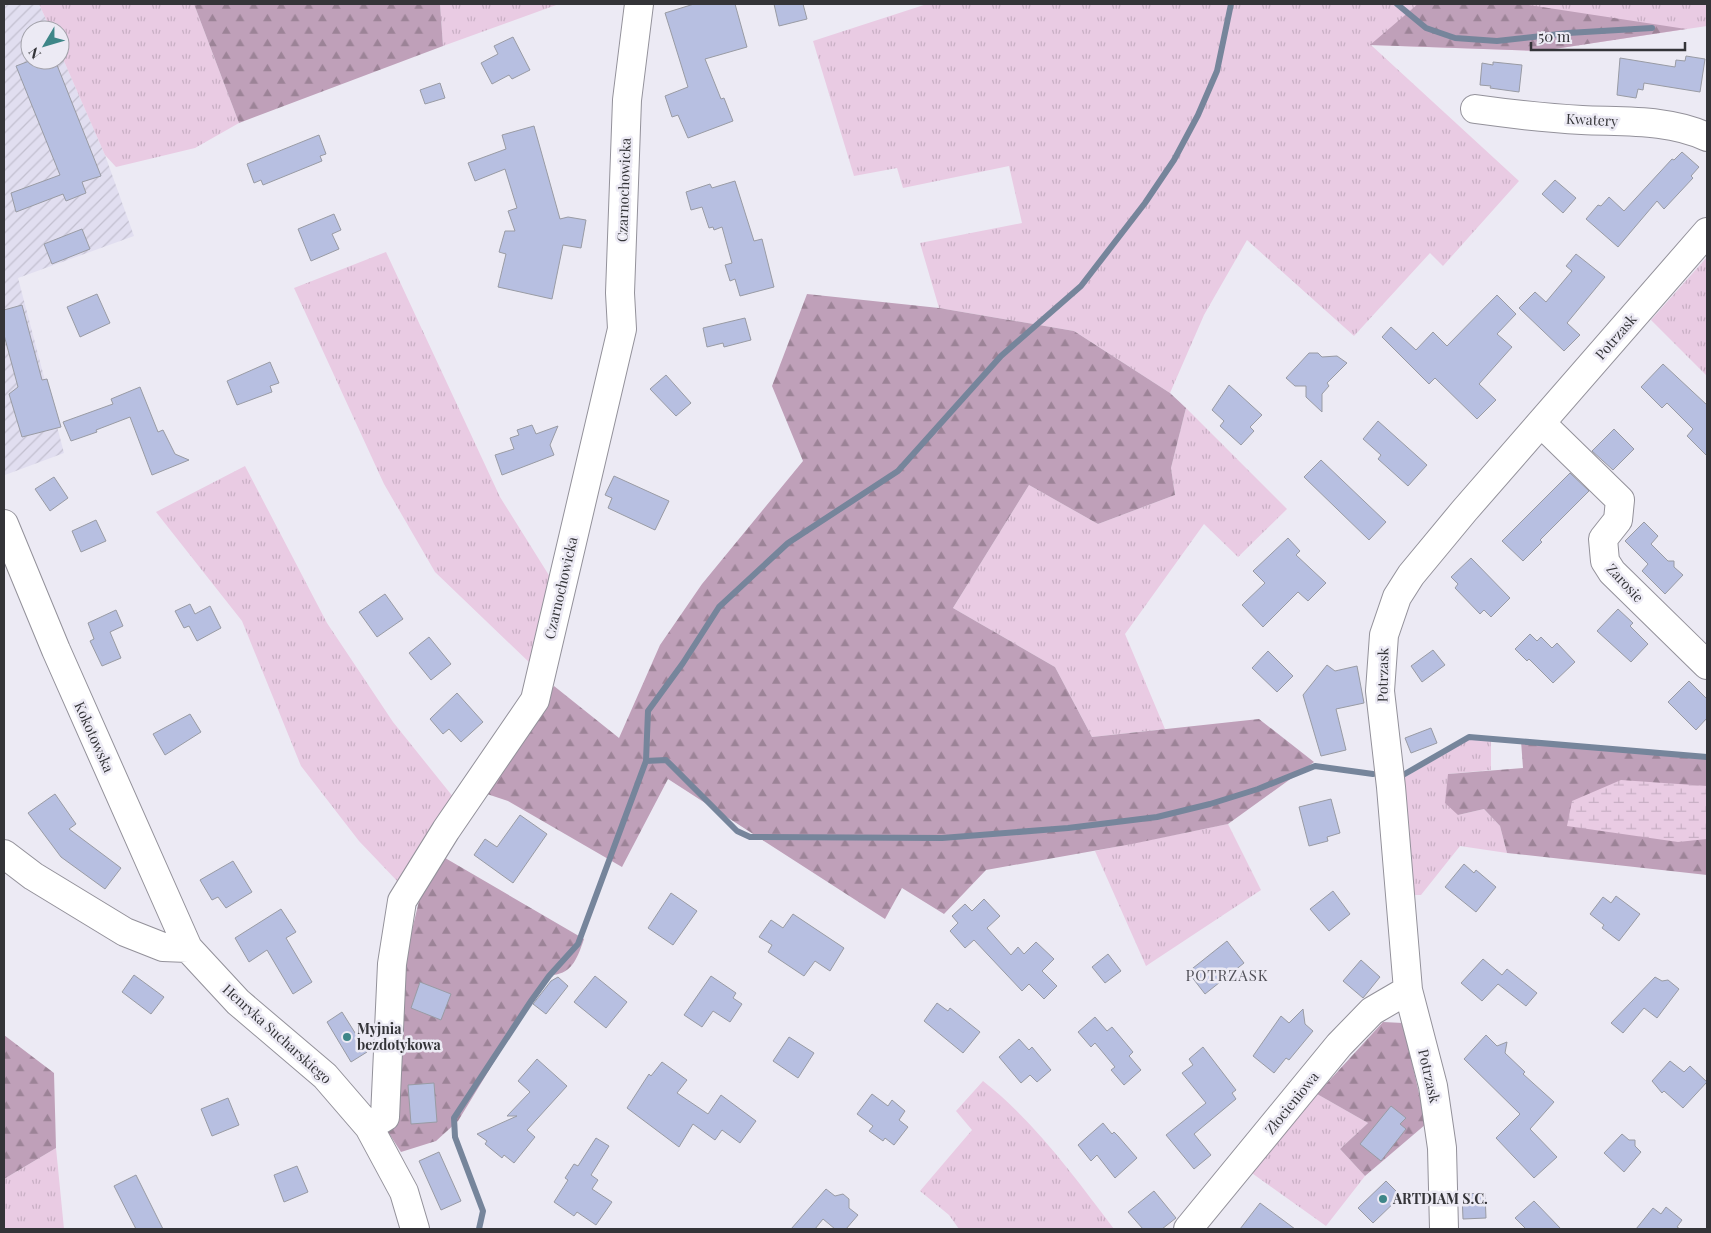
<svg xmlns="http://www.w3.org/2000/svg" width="1711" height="1233" font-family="'Playfair Display',serif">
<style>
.industrial{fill:url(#industrial-furrows)}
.grass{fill:url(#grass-tufts)}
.forest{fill:url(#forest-firs)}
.wetland{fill:url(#wetland-marsh)}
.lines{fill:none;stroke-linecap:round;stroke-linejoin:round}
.stream{stroke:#76859b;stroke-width:6}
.building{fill:#b7bfe1;stroke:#999ba4}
.minor-casing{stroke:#93919a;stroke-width:30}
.minor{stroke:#fff;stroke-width:28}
.poi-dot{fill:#3e8688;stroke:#eceaf4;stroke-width:2}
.labels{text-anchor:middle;stroke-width:5;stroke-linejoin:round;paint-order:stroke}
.street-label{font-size:14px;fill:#343438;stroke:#eceaf4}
.poi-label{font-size:14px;font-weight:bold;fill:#343438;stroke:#eceaf4;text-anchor:start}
.neighbourhood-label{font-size:15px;letter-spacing:1px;fill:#515058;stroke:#eceaf4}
</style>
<defs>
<pattern id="industrial-furrows" width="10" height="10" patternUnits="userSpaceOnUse" patternTransform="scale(1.25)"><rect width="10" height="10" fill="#e1def0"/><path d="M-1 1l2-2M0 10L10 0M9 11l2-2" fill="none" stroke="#c2bfcf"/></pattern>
<pattern id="grass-tufts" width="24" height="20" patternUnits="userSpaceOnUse" patternTransform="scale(1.25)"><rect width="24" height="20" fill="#e9cbe3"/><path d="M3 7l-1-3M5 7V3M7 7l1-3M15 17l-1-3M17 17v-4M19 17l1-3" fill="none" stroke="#c8afc4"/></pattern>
<pattern id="forest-firs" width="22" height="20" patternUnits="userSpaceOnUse" patternTransform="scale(1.25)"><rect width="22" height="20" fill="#bfa0b9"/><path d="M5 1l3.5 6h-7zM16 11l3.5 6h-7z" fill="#9c8397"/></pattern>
<pattern id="wetland-marsh" width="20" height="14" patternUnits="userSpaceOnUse" patternTransform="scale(1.25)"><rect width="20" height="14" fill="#e9cbe3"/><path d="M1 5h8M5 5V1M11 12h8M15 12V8" fill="none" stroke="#c8afc4"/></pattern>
</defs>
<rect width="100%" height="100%" fill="#eceaf4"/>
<path class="industrial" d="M4 4H39L51 30H30V60H60V52L105 155 134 236 18 278 64 453 5 475Z"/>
<path class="grass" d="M39 4H194L239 123 195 148 116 167 105 155 60 52V30H51Z
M440 4H559L443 46Z
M927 4H1707V26L1541 51 1371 45 1519 181 1443 266 1430 253 1354 336 1247 240 1204 315 1170 393 1074 331 939 308 920 243 1022 223 1009 166 903 188 897 168 854 176 813 41Z
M386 252 500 497 550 577 532 665 435 572 384 484 294 288Z
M1707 257V376L1651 320Z
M1186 408 1287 509 1238 557 1204 524 1125 634 1165 729 1092 737 1055 667 953 608 1029 485 1098 524 1175 495 1171 468Z
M245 466 327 623 393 722 454 798 399 883 359 841 301 766 242 621 156 512Z
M1491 739V770L1448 774 1458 815 1484 809 1500 826 1507 853 1460 846 1421 895H1408L1402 779 1468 740Z
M1228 824 1261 890 1146 966 1095 851Z
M983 1081C1035 1122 1074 1176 1114 1229H959L949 1215 920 1191 972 1130 956 1111Z
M1317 1094 1368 1123 1340 1149 1365 1176 1326 1226 1249 1171Z
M56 1148 64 1229H4V1179Z"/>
<path class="forest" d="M194 4H440L443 46 239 123Z
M1418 4H1522L1686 29 1541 51 1370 45Z
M807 294 939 308 1074 331 1170 393 1186 408 1171 468 1175 495 1098 524 1029 485 953 608 1055 667 1092 737 1259 719 1314 762 1228 824 1132 844 986 870 944 914 902 888 885 919 668 779 622 867 508 801 484 793 554 686 619 738 660 645 702 584 803 461 772 386Z
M1521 741 1707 755V875L1507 853 1500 826 1484 809 1458 815 1445 803 1448 774 1523 768Z
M440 855 584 939C578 956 573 973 553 975L519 1021 458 1121 436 1141 401 1152 388 1132 401 975 420 897Z
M1383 1022 1403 1023 1426 1124 1365 1176 1340 1149 1368 1123 1317 1094Z
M4 1035 54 1073 56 1148 4 1179Z"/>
<path class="wetland" d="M1621 780 1707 786V839L1678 842 1567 826 1572 801Z"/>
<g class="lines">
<path class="stream" d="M1397 4 1426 28 1455 38 1497 41 1568 33 1652 28
M646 761 666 760 737 831 750 837 942 838 1068 828 1157 817 1210 804 1258 789 1315 766 1373 774
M1403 775 1469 737 1707 757
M479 1229 483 1211 455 1137 454 1118 531 1001 549 976 578 944 646 761 648 711 683 663 719 607 788 543 898 471 1001 356 1081 286 1145 203 1174 160 1198 115 1217 71 1231 4"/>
</g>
<path class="building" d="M694 4H735L747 47 705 59 721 99 724 98 733 121 688 138 678 115 672 117 665 96 688 87 665 13Z
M774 4H803L807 19 779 26Z
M513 37 530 70 512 79 509 75 492 84 481 63 498 54 494 46Z
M1686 56 1705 59 1700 92 1644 83 1643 90 1638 89 1636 98 1617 95 1620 58 1675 67 1676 60 1685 61Z
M32 60H55L101 176 82 182 86 193 66 201 63 194 16 212 11 193 60 175 16 66Z
M1493 62 1522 65 1519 92 1490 88 1491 86 1480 85 1482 63 1493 65Z
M440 83 445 98 425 104 420 90Z
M534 126 560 219 568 217 586 220 581 248 563 245 552 299 498 287 506 254 499 252 505 231H515L508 211 517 208 505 169 475 181 468 163 506 149 502 135Z
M319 135 326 154 320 156 322 161 263 185 261 180 254 183 247 164Z
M1682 152 1699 167 1691 176 1693 178 1664 209 1657 201 1618 247 1586 219 1598 205 1601 206 1609 197 1624 211 1672 159 1674 160Z
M1555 180 1576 198 1563 213 1542 194Z
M735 181 754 241 762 239 774 287 740 296 735 279 730 281 725 265 732 263 722 227 714 230 713 227 709 228 702 207 691 210 686 192 710 184 712 188Z
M334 214 341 230 332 234 339 249 311 261 298 229Z
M82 229 90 249 52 264 44 244Z
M1576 254 1605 277 1567 323 1580 335 1564 351 1519 308 1535 292 1546 302 1572 271 1566 266Z
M97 294 110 323 80 337 67 307Z
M1497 295 1516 314 1497 334 1512 347 1479 384 1496 400 1477 419 1435 378 1429 384 1382 337 1391 327 1416 350 1433 332 1447 346Z
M22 305 42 380 47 379 61 427 22 437 9 394 18 387 4 335V310Z
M745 318 751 340 724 347 723 343 707 347 703 328Z
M1309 353H1318L1322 357 1337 356 1347 363 1327 383 1329 386 1322 394V412L1306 397V386H1295L1286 378Z
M270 362 279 383 270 386 272 392 237 405 227 381Z
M1663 364 1707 405V456L1687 436 1693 429 1667 403 1662 408 1641 387Z
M666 375 691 403 676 416 650 389Z
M1229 385 1262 415 1250 427 1254 431 1241 445 1220 426 1224 421 1212 410Z
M140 387 158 432 163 430 175 454 189 460 152 475 130 417 96 430 97 432 71 441 63 422 113 404 111 399Z
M1378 421 1427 465 1408 486 1378 459 1381 455 1363 439Z
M532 425 536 434 558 426 550 445 554 455 502 475 495 455 514 449 510 438 519 435 517 430Z
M1614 429 1634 449 1613 470 1592 451Z
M1321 460 1386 522 1369 540 1304 477Z
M1570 473 1589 491 1540 540 1542 542 1523 561 1502 541Z
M614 476 669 501 655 530 608 508 612 498 605 495Z
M54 477 68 498 50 511 35 489Z
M96 520 106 541 81 552 72 531Z
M1644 522 1658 536 1651 544 1668 561H1674V567L1683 575 1665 594 1642 571 1648 564 1625 541Z
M1288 538 1300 551 1296 555 1326 583 1308 601 1298 592 1263 627 1242 605 1265 583 1253 571Z
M1471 558 1510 598 1491 617 1484 610 1480 614 1455 588 1458 584 1451 577Z
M385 594 403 619 377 637 359 612Z
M190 604 195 614 210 606 221 628 197 641 189 626 184 628 175 611Z
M1618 609 1633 623 1630 626 1648 644 1631 662 1597 631Z
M116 610 123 626 110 632 121 658 102 666 90 641 94 639 88 623Z
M1530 634 1537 641 1541 637 1552 648 1557 643 1575 662 1553 683 1529 659 1527 661 1515 649Z
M429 637 451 664 431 680 409 653Z
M1433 650 1445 665 1422 682 1411 666Z
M1268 651 1293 676 1277 692 1252 668Z
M1327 665 1335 671 1357 666 1364 703 1336 709 1346 750 1321 756 1303 695Z
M1689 681 1707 699V718L1696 730 1668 702Z
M457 693 483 722 461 742 449 729 443 734 430 719Z
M190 714 201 732 165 755 153 734Z
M1431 728 1437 743 1411 753 1405 738Z
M55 794 76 824 69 829 121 868 105 889 61 857 28 813Z
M1331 799 1340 833 1327 837 1328 841 1309 846 1299 807Z
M520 815 547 834 513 883 474 855 485 839 497 847Z
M233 861 252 892 226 908 218 897 212 900 200 880Z
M1464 864 1474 873 1476 870 1496 887 1476 912 1445 887Z
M1333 891 1350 914 1329 931 1310 909Z
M671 893 697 911 673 945 648 928Z
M1616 896 1640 914 1619 941 1602 928 1604 925 1590 914 1603 897 1611 903Z
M984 899 1000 916 987 928 1011 955 1018 947 1024 954 1036 942 1054 959 1042 971 1057 986 1044 999 1029 984 1022 991 974 940 965 948 950 931 958 923 952 916 965 904 972 911Z
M281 909 296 932 286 938 312 982 293 994 267 950 249 962 235 938Z
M793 914 844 948 830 971 815 961 804 976 768 952 772 945 759 937 771 920 783 928Z
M1227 941 1244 963 1205 994 1188 972Z
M1108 954 1121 971 1105 983 1092 967Z
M1483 959 1502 975 1507 969 1537 993 1526 1006 1498 984 1482 1001 1461 983Z
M1361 960 1380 977 1363 998 1343 981Z
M134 975 164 997 151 1014 122 992Z
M595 976 627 1002 606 1028 574 1002Z
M711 976 736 993 733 998 742 1004 730 1022 713 1011 702 1027 684 1015Z
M558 977 568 986 546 1014 533 1004 551 981Z
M1655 977 1662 981 1668 980 1679 989 1657 1018 1644 1008 1623 1033 1611 1023Z
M420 982 451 994 441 1020 411 1008Z
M937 1003 948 1011 950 1008 980 1032 963 1053 924 1021Z
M1303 1009 1305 1024 1313 1031 1289 1060 1286 1058 1274 1073 1253 1056 1281 1016 1289 1023Z
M342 1012 367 1052 351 1062 327 1022Z
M1095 1017 1107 1031 1112 1027 1133 1052 1129 1056 1141 1070 1124 1085 1111 1070 1115 1067 1095 1043 1091 1047 1078 1032Z
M1486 1035 1497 1046 1507 1042 1505 1053 1525 1072 1523 1074 1554 1102 1530 1129 1557 1157 1534 1178 1496 1138 1520 1114 1464 1059Z
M789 1037 814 1053 798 1078 773 1061Z
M1019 1039 1029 1050 1032 1047 1051 1070 1037 1082 1030 1075 1021 1083 999 1057Z
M1203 1047 1236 1090 1232 1093 1236 1099 1194 1134 1211 1155 1194 1169 1166 1135 1206 1103 1182 1073 1193 1065 1189 1059Z
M537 1059 567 1086 527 1130 535 1137 514 1163 504 1155 502 1158 485 1144 487 1141 477 1134 517 1116H507L530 1092 518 1081Z
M1670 1061 1684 1072 1690 1066 1707 1082 1683 1108 1664 1091 1662 1093 1652 1081Z
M662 1062 687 1080 677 1093 708 1114 721 1095 756 1121 740 1143 722 1130 715 1140 693 1124 679 1147 627 1108 649 1074 651 1076Z
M434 1083 437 1122 411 1124 408 1085Z
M872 1094 888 1106 892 1100 905 1111 899 1120 908 1127 894 1145 885 1138 883 1141 869 1131 873 1126 857 1114Z
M228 1098 239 1125 212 1136 201 1109Z
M1391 1106 1406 1118 1400 1124 1406 1129 1381 1161 1360 1144Z
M1103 1123 1112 1134 1114 1132 1118 1136 1137 1158 1115 1178 1097 1155 1091 1161 1078 1145Z
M1622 1134 1629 1140H1635V1146L1641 1152 1624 1172 1604 1153Z
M596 1138 609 1146 591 1175 598 1180 592 1189 612 1202 596 1225 577 1212 574 1216 554 1202 568 1180 565 1178 574 1164 578 1166Z
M439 1152 461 1201 441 1210 419 1161Z
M297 1166 308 1192 284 1202 274 1175Z
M136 1175 163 1229H136L114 1186Z
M1386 1181 1401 1196 1373 1223 1358 1208Z
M826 1189 835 1196 843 1194 849 1199V1208L858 1215 846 1229H835L823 1219 815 1229H791Z
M1154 1191 1176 1218 1162 1229H1143L1128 1212Z
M1485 1193 1486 1218 1463 1219 1462 1194Z
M1534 1201 1561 1229H1526L1515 1218Z
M1260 1203 1295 1229H1240Z
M1666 1207 1682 1220 1677 1227 1680 1229H1636L1653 1208 1661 1214Z"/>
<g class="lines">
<defs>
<path id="minor" d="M1475 109C1511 114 1546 118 1582 120 1623 122 1670 119 1707 137
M1542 424 1620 500 1618 520 1603 539 1605 561 1612 572 1707 665
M4 524 56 650 188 948 238 1002 325 1076 369 1127 404 1192 415 1229
M4 854 33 876 125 932 163 947 188 948
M369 1127 385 1117 392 964 402 901 446 830 535 700 622 329 620 293 627 100 639 4
M1188 1229 1339 1045 1372 1011 1408 990
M1444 1229 1442 1148 1433 1086 1408 990 1391 787 1380 691 1384 635 1397 597 1411 575 1464 511 1707 232"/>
</defs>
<use href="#minor" class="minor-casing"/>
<use href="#minor" class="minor"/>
</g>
<g class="poi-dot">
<circle cx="347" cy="1037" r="5"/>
<circle cx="1383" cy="1199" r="5"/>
</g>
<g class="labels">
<g class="street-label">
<text transform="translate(1592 120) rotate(3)" y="5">Kwatery</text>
<text transform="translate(624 190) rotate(-88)" y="5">Czarnochowicka</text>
<text transform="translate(1616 337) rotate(-49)" y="5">Potrzask</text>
<text transform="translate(1625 583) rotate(47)" y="5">Zarosie</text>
<text transform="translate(561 588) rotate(-77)" y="5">Czarnochowicka</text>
<text transform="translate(1383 675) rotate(-89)" y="5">Potrzask</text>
<text transform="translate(94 737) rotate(66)" y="5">Kokotowska</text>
<text transform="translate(277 1034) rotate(42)" y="5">Henryka Sucharskiego</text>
<text transform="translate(1429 1076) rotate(77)" y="5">Potrzask</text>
<text transform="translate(1292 1103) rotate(-51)" y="5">Złocieniowa</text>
</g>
<g class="poi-label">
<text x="357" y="1034">Myjnia<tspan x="357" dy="16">bezdotykowa</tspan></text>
<text x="1393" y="1204">ARTDIAM S.C.</text>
</g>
<g class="neighbourhood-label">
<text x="1227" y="981">POTRZASK</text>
</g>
</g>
<rect width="1711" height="1233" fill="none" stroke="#343438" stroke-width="10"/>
<g transform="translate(45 45) rotate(232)"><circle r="24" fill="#eceaf4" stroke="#a2a1a9"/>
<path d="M0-4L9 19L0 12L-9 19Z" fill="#3e8688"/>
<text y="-8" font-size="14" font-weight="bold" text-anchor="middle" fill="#343438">N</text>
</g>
<path d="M1531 42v8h154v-8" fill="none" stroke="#343438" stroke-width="2.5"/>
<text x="1538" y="42" font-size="15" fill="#343438" stroke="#eceaf4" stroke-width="4" paint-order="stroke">50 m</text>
</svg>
